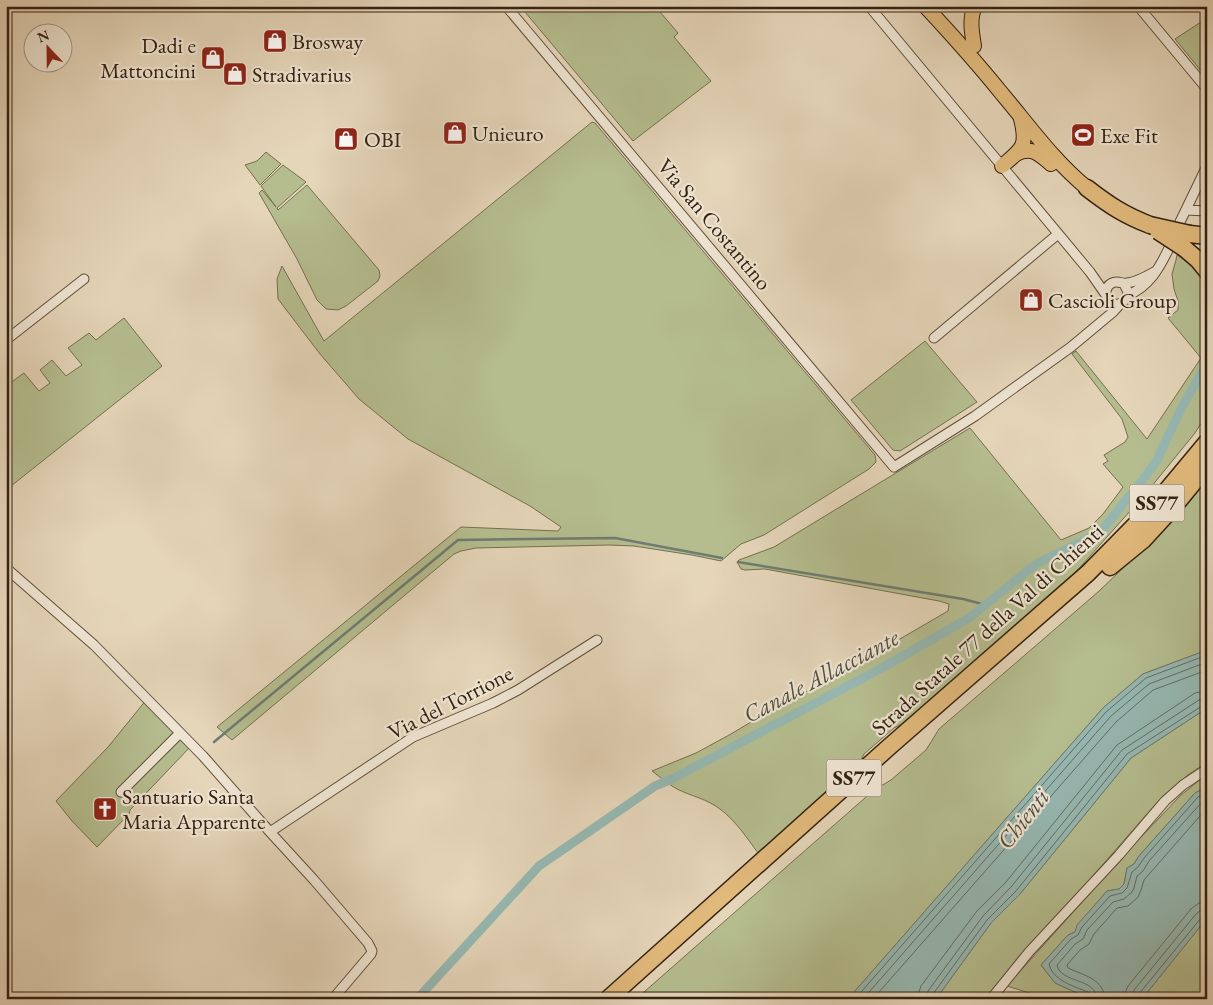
<svg xmlns="http://www.w3.org/2000/svg" width="1213" height="1005" font-family="'EB Garamond',serif">
<style>
.green{fill:#b5bd8f;stroke:#747050}
.water{fill:#96b8b2;stroke:#6f7c72}
.lines{fill:none;stroke-linecap:round;stroke-linejoin:round}
.shore{stroke:#656d62;stroke-width:1}
.stream{stroke:#6f7c72;stroke-width:2.5}
.canal{stroke:#96b8b2;stroke-width:9}
.street-casing{stroke:#604f3b;stroke-width:11}
.primary-casing{stroke:#342211;stroke-width:16}
.highway-casing{stroke:#342211;stroke-width:19}
.street{stroke:#eee4d2;stroke-width:9}
.primary{stroke:#e2ba7c;stroke-width:14}
.highway{stroke:#e2ba7c;stroke-width:16}
.highway-bridge-casing{stroke:#342211;stroke-width:19;stroke-linecap:butt}
.highway-bridge{stroke:#e2ba7c;stroke-width:16}
.labels{text-anchor:middle;stroke-width:4.5;stroke-linejoin:round;paint-order:stroke}
.shield{fill:#eee4d2;stroke:#6c5c4b;stroke-width:1}
.shield-label{font-size:21px;font-weight:bold;fill:#342211}
.poi-label{font-size:22px;fill:#342211;stroke:#eee4d2;text-anchor:start}
.street-label{font-size:22px;fill:#342211;stroke:#eee4d2}
.water-label{font-size:24px;font-style:italic;fill:#514f41;stroke:#eee4d2}
</style>
<rect width="100%" height="100%" fill="#e5d5b9"/>
<filter id="stains"><feTurbulence type="fractalNoise" baseFrequency=".004" numOctaves="4"/><feColorMatrix values="0 0 0 0 .2 0 0 0 0 .09 0 0 0 0 .02 0 0 0 .5 -.17"/></filter>
<radialGradient id="worn" r=".72"><stop offset=".6" stop-color="#630" stop-opacity="0"/><stop offset="1" stop-color="#630" stop-opacity=".3"/></radialGradient>
<path class="green" d="M520 6H655L678 33 674 37 711 81 633 141Z
M1207 18V78L1175 39Z
M592 122 595 123 875 455 876 462 869 469 764 535 741 544 721 561 692 555 634 546 609 545 476 548 461 551 454 554 232 740 217 727 461 527 558 531 561 527 530 506 408 439 359 399 320 354 278 299 277 279 282 266 324 341Z
M266 152 281 164 260 185 245 165 257 161Z
M283 165 306 182 277 208 278 210 307 185 379 270 380 276 378 281 346 306 338 310 326 309 317 300 297 259 259 193 262 190 276 207 261 186Z
M1177 255C1190 263 1199 270 1207 284V414L1195 433 1147 492 1066 583 910 720 894 728 864 754 858 766 758 853C747 838 735 820 720 809 707 799 691 796 677 789 668 784 660 777 652 771L696 753 731 734 766 713 857 664 948 611 949 604 939 601 765 569 745 570 741 569 737 562 739 560 774 547 970 428 1061 540 1089 528 1103 514 1123 487 1103 464 1108 461 1104 455 1125 442 1128 437 1122 419 1072 354 1076 351 1147 439 1201 358 1168 318 1178 310V301L1174 289 1172 274 1176 260Z
M124 318 162 366 6 490V405L8 403 6 401V386L24 373 39 391 50 383 40 370 52 360 66 376 82 365 68 348 89 333 96 340Z
M925 341 977 402 900 451 893 450 851 400Z
M1207 476V650L1143 674 1103 708 848 999H636L874 790 891 780 926 750 939 729 1098 592 1140 552Z
M147 699 192 745 130 810 129 814 97 847 72 821 56 801 108 747Z
M1207 708V762L1188 775 1161 798 985 999H936L991 923 1020 894 1131 758Z
M1207 774V787L1195 793 1139 856 1134 864 1127 868 1124 884 1119 889 1107 891 1078 925 1075 932 1068 935 1041 965 1055 983 1086 997 1109 999H1048L1007 986 1125 854 1180 796Z
M1207 918V991L1200 999H1142Z"/>
<path class="water" d="M1207 650V708L1131 758 1020 894 991 923 936 999H848L1103 708 1143 674Z
M1207 787V918L1142 999H1109L1086 997 1055 983 1041 965 1068 935 1075 932 1077 925 1107 891 1119 889 1124 884 1127 868 1134 864 1139 856 1195 793Z"/>
<g class="lines">
<path class="shore" d="M855 999 1106 712 1146 678 1207 655
M863 999 1111 716 1149 684 1207 662
M873 999 1116 722 1153 690 1207 670
M918 999 919 992 921 986 977 911 1006 882 1117 745 1195 693 1207 691
M926 999 928 991 983 916 1011 887 1122 750 1199 700 1207 698
M932 999 933 994 987 920 1016 891 1127 754 1202 706 1207 705
M1091 999 1090 995 1088 992C1074 986 1053 981 1049 964L1071 939 1078 935 1082 927 1110 896 1122 893 1127 888 1132 872 1138 867 1144 858 1198 797 1207 792
M1097 999C1096 977 1061 984 1057 965L1075 944 1083 939 1087 930 1113 902 1124 899 1132 892 1134 888 1137 876 1143 871 1149 861 1202 802 1207 799
M1105 999C1104 979 1083 975 1068 968L1067 965 1080 950 1089 944 1094 934 1117 908 1128 906 1138 897 1141 890 1144 880 1207 808
M1124 999 1125 993 1128 986 1191 909 1199 903 1207 902
M1132 999 1134 990 1196 914 1201 910 1207 909
M1138 999 1139 994 1201 918 1203 916H1207"/>
<path class="stream" d="M738 562 963 599 986 605
M214 742 458 540 615 538 722 558"/>
<path class="canal" d="M419 997 539 866 655 786 672 779 882 668 969 618 1036 564 1101 532 1126 500 1142 481 1157 460 1181 409 1207 363"/>
<defs>
<path id="street" d="M506 6 894 467 975 416 1071 347 1113 312 1121 303
M869 6 1090 272 1106 295
M1138 6 1207 89
M1186 210 1207 211
M1179 224 1207 166
M1124 284 1128 292C1127 300 1120 307 1112 303 1104 298 1104 287 1112 283 1117 280 1122 284 1127 283 1137 282 1147 276 1156 271
M1128 295C1149 287 1160 267 1169 248
M934 338 1058 234
M6 340 84 279
M6 568 94 645 203 756 270 832 314 880 368 943 372 951 371 954 337 994 336 999
M121 792 180 733
M270 832 413 737 493 703 518 690 597 640
M991 999 1029 952 1119 855 1165 801 1183 785 1207 769"/>
<path id="primary" d="M925 6C952 35 978 64 1003 95 1030 127 1054 161 1087 188
M974 46C972 33 969 19 975 6
M1016 154C1032 146 1039 154 1051 164
M1002 166C1022 149 1028 147 1021 119"/>
<path id="highway" d="M1087 188C1109 205 1124 215 1150 225
M1190 234 1207 236
M1184 248 1198 260 1207 271
M1110 567 1143 540 1176 504 1207 466
M608 999 889 747 1088 573 1152 508 1207 442"/>
</defs>
<use href="#street" class="street-casing"/>
<use href="#primary" class="primary-casing"/>
<use href="#highway" class="highway-casing"/>
<use href="#street" class="street"/>
<use href="#primary" class="primary"/>
<use href="#highway" class="highway"/>
<defs>
<path id="highway-bridge" d="M1150 225 1190 234
M1158 231 1184 248"/>
</defs>
<use href="#highway-bridge" class="highway-bridge-casing"/>
<use href="#highway-bridge" class="highway-bridge"/>
</g>
<defs>
<symbol id="shop-square" viewBox="-11 -11 22 22"><rect x="-9" y="-9" width="18" height="18" rx="4" fill="#8f2418" stroke="#eee4d2"/><path d="M-5-2.5h2.3a2.7 3.5 0 0 1 5.4 0H5L5.5 6h-11ZM-1.5-2.5h3a1.5 2.3 0 0 0-3 0Z" fill="#fff"/></symbol>
<symbol id="stadium-square" viewBox="-11 -11 22 22"><rect x="-9" y="-9" width="18" height="18" rx="4" fill="#8f2418" stroke="#eee4d2"/><path d="M0-5a6.5 5 0 1 0 0 10a6.5 5 0 1 0 0-10ZM-3.5-1.8h7v3.6h-7Z" fill="#fff"/></symbol>
<symbol id="church-square" viewBox="-11 -11 22 22"><rect x="-9" y="-9" width="18" height="18" rx="4" fill="#8f2418" stroke="#eee4d2"/><path d="M-1.2-6h2.4v3.5h3.3v2.4h-3.3V6h-2.4V-.1h-3.3v-2.4h3.3Z" fill="#fff"/></symbol>
</defs>
<g fill-rule="evenodd">
<use href="#shop-square" x="261" y="27" width="28" height="28"/>
<use href="#shop-square" x="199" y="44" width="28" height="28"/>
<use href="#shop-square" x="221" y="60" width="28" height="28"/>
<use href="#shop-square" x="441" y="119" width="28" height="28"/>
<use href="#stadium-square" x="1069" y="121" width="28" height="28"/>
<use href="#shop-square" x="332" y="125" width="28" height="28"/>
<use href="#shop-square" x="1017" y="286" width="28" height="28"/>
<use href="#church-square" x="91" y="795" width="28" height="28"/>
</g>
<g class="labels">
<g class="shield">
<rect x="1129.5" y="484.5" width="55" height="37" rx="4"/>
<rect x="826.5" y="759.5" width="55" height="37" rx="4"/>
</g>
<g class="shield-label">
<text x="1157" y="510">SS77</text>
<text x="854" y="785">SS77</text>
</g>
<g class="poi-label">
<text x="292" y="49">Brosway</text>
<text x="196" y="53" text-anchor="end">Dadi e<tspan x="196" dy="25">Mattoncini</tspan></text>
<text x="252" y="82">Stradivarius</text>
<text x="472" y="141">Unieuro</text>
<text x="1100" y="143">Exe Fit</text>
<text x="364" y="147">OBI</text>
<text x="1048" y="308">Cascioli Group</text>
<text x="122" y="804">Santuario Santa<tspan x="122" dy="25">Maria Apparente</tspan></text>
</g>
<g class="street-label">
<text transform="translate(715 224) rotate(50)" y="8">Via San Costantino</text>
<text transform="translate(987 629) rotate(-42)" y="8">Strada Statale 77 della Val di Chienti</text>
<text transform="translate(450 702) rotate(-27)" y="8">Via del Torrione</text>
</g>
<g class="water-label">
<text transform="translate(821 676) rotate(-28)" y="8">Canale Allacciante</text>
<text transform="translate(1023 819) rotate(-52)" y="8">Chienti</text>
</g>
</g>
<rect width="1213" height="1005" fill="none" stroke="#e5d5b9" stroke-width="25"/>
<rect x="8" y="8" width="1198" height="990" fill="none" stroke="#342211" stroke-width="2.5"/>
<rect x="12" y="12" width="1188" height="980" fill="none" stroke="#342211"/>
<g transform="translate(48 48) rotate(338)"><circle r="24" fill="#eee4d2" stroke="#a49685"/>
<path d="M0-4L9 19L0 12L-9 19Z" fill="#8f2418"/>
<text y="-8" font-size="14" font-weight="bold" text-anchor="middle" fill="#342211">N</text>
</g>
<rect width="100%" height="100%" filter="url(#stains)"/>
<rect width="100%" height="100%" fill="url(#worn)"/>
</svg>
